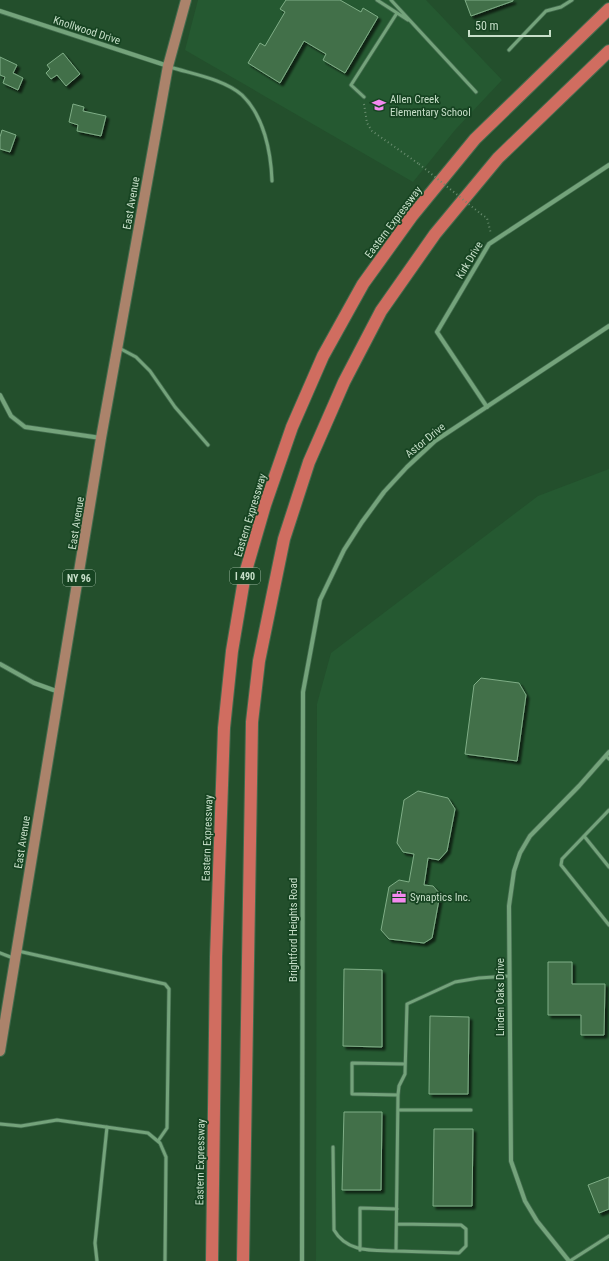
<svg xmlns="http://www.w3.org/2000/svg" width="609" height="1261" font-family="'Roboto Condensed',sans-serif">
<style>
.built{fill:#255931}
.building{fill:#426f4a;stroke:#7fae86;filter:url(#shadow)}
.lines{fill:none;stroke-linecap:round;stroke-linejoin:round}
.lane-casing{stroke:#426b4d;stroke-width:4.5}
.street-casing{stroke:#426b4d;stroke-width:5.5}
.primary-casing{stroke:#426b4d;stroke-width:12}
.highway-casing{stroke:#426b4d;stroke-width:14}
.path{stroke:#698d6f;stroke-width:2;stroke-dasharray:1 3;stroke-linecap:butt}
.lane{stroke:#74a37b;stroke-width:3}
.street{stroke:#74a37b;stroke-width:4}
.primary{stroke:#ab836b;stroke-width:10}
.highway{stroke:#d06d60;stroke-width:12}
.path-bridge{stroke:#698d6f;stroke-width:2;stroke-dasharray:1 3;stroke-linecap:butt}
.labels{text-anchor:middle;stroke-width:3.5;stroke-linejoin:round;paint-order:stroke}
.shield{fill:#174422;stroke:#92b097;stroke-width:1}
.shield-label{font-size:10px;font-weight:bold;fill:#c7dfc9}
.street-label{font-size:11px;fill:#c7dfc9;stroke:#174422}
.poi-label{font-size:11px;fill:#c7dfc9;stroke:#174422;text-anchor:start}
</style>
<defs>
<filter id="shadow"><feDropShadow dx="3" dy="3" stdDeviation="1" flood-color="#0009"/></filter>
</defs>
<rect width="100%" height="100%" fill="#234f2c"/>
<path class="built" d="M198 0H426L502 80 455 130 413 182 185 50Z
M609 469V1261H316L317 704 331 653 538 496Z"/>
<path class="building" d="M286 0H340L361 12 363 8 378 17 345 73 323 60 326 54 304 41 280 83 248 63 260 43 265 46 285 12 280 9Z
M465 0H513V1L471 16Z
M63 53 80 74 66 86 57 75 51 79 46 73 50 69 47 65Z
M0 57 17 65 13 73 23 78 18 90 3 83 5 77 0 75Z
M73 104 84 107 83 111 106 116 101 136 77 131 78 125 69 122Z
M2 130 16 135 10 152 0 149V137Z
M481 678 519 683 526 695 517 761 465 754 474 685Z
M418 791 448 798 455 809 447 851 439 860 428 858 424 885 433 886 440 894 432 938 424 943 389 939 381 930 389 887 399 880 409 882 414 854 403 852 397 843 404 800Z
M548 962H572V984H605L604 1035H581V1015H548Z
M344 969 382 970V1047L343 1046Z
M430 1016 469 1017 468 1094H429Z
M344 1112H382L381 1190H342Z
M434 1129H473L472 1206H433Z
M609 1177V1209L599 1213 588 1185Z"/>
<g class="lines">
<defs>
<path id="lane" d="M377 0 408 20
M391 0 476 92
M509 50 546 11 561 7 572 0
M170 67C192 74 224 79 242 95 264 116 271 152 272 181
M364 97 351 85 397 13
M119 348 136 357 150 371 175 407 208 445
M606 756 609 759
M609 810 562 859 561 865 609 925
M584 836 609 867
M18 951 165 984 169 989 167 1128 158 1141
M0 953 13 958
M398 1095 352 1094V1063L405 1064
M398 1110H471
M0 1124 21 1126 57 1120 148 1133 160 1143 166 1157 165 1261
M333 1147 334 1230C347 1253 373 1250 396 1251L398 1095 399 1086 405 1074 407 1004 455 982 479 978 509 976
M360 1250V1208L397 1209
M396 1251 459 1253 466 1246V1229L461 1225 397 1224
M97 1261 95 1243 107 1127
M570 1261 609 1236"/>
<path id="street" d="M0 11 168 66
M0 395 11 416 25 427 101 438
M487 407 437 332 489 244 609 165
M0 664 34 683 59 692
M302 1261 303 692 320 600 344 550 362 522 384 492 407 467 435 441 609 326
M569 1261 537 1221 525 1201 511 1161 509 906 514 871 520 853 530 836 579 786 609 752"/>
<path id="primary" d="M0 1051 101 438 168 66 186 0"/>
<path id="highway" d="M212 1261 216 957 224 728 232 651 245 574 265 505 292 427 323 356 363 284 412 216 475 139 609 9
M243 1261 252 722 259 661 284 539 309 462 344 382 381 311 435 234 498 158 609 51"/>
</defs>
<use href="#lane" class="lane-casing"/>
<use href="#street" class="street-casing"/>
<use href="#primary" class="primary-casing"/>
<use href="#highway" class="highway-casing"/>
<path class="path" d="M364 104 367 123 372 131 419 164
M481 214 487 218 491 234"/>
<use href="#lane" class="lane"/>
<use href="#street" class="street"/>
<use href="#primary" class="primary"/>
<use href="#highway" class="highway"/>
<path class="path-bridge" d="M419 164 481 214"/>
</g>
<defs>
<symbol id="school-bare" viewBox="-9 -9 18 18"><path d="M0-5L7-2L0 1L-7-2ZM-4 1L0 2.5L4 1V4Q0 6-4 4Z" fill="#f489ef" stroke="#174422" stroke-width="2.5" paint-order="stroke"/></symbol>
<symbol id="office-bare" viewBox="-9 -9 18 18"><path d="M-6-3h4V-5.5h4V-3h4V5H-6ZM-1-4.5V-3h2v-1.5ZM-6 0V1H6V0Z" fill="#f489ef" stroke="#174422" stroke-width="2.5" paint-order="stroke"/></symbol>
</defs>
<g fill-rule="evenodd">
<use href="#school-bare" x="369" y="95" width="20" height="20"/>
<use href="#office-bare" x="389" y="887" width="20" height="20"/>
</g>
<g class="labels">
<g class="shield">
<rect x="230" y="568" width="30" height="16" rx="3"/>
<rect x="63" y="570" width="32" height="16" rx="3"/>
</g>
<g class="shield-label">
<text x="245" y="580">I 490</text>
<text x="79" y="582">NY 96</text>
</g>
<g class="street-label">
<text transform="translate(87 30) rotate(18)" y="4">Knollwood Drive</text>
<text transform="translate(131 203) rotate(-80)" y="4">East Avenue</text>
<text transform="translate(393 222) rotate(-53)" y="4">Eastern Expressway</text>
<text transform="translate(469 260) rotate(-59)" y="4">Kirk Drive</text>
<text transform="translate(425 440) rotate(-39)" y="4">Astor Drive</text>
<text transform="translate(250 515) rotate(-73)" y="4">Eastern Expressway</text>
<text transform="translate(76 523) rotate(-81)" y="4">East Avenue</text>
<text transform="translate(207 838) rotate(-88)" y="4">Eastern Expressway</text>
<text transform="translate(22 842) rotate(-81)" y="4">East Avenue</text>
<text transform="translate(293 930) rotate(-90)" y="4">Brightford Heights Road</text>
<text transform="translate(500 997) rotate(-90)" y="4">Linden Oaks Drive</text>
<text transform="translate(200 1162) rotate(-89)" y="4">Eastern Expressway</text>
</g>
<g class="poi-label">
<text x="390" y="103">Allen Creek<tspan x="390" dy="13">Elementary School</tspan></text>
<text x="410" y="901">Synaptics Inc.</text>
</g>
</g>
<path d="M469 30v6h81v-6" fill="none" stroke="#c7dfc9" stroke-width="2"/>
<text x="475" y="30" font-size="12" fill="#c7dfc9" stroke="#174422" stroke-width="3" paint-order="stroke">50 m</text>
</svg>
